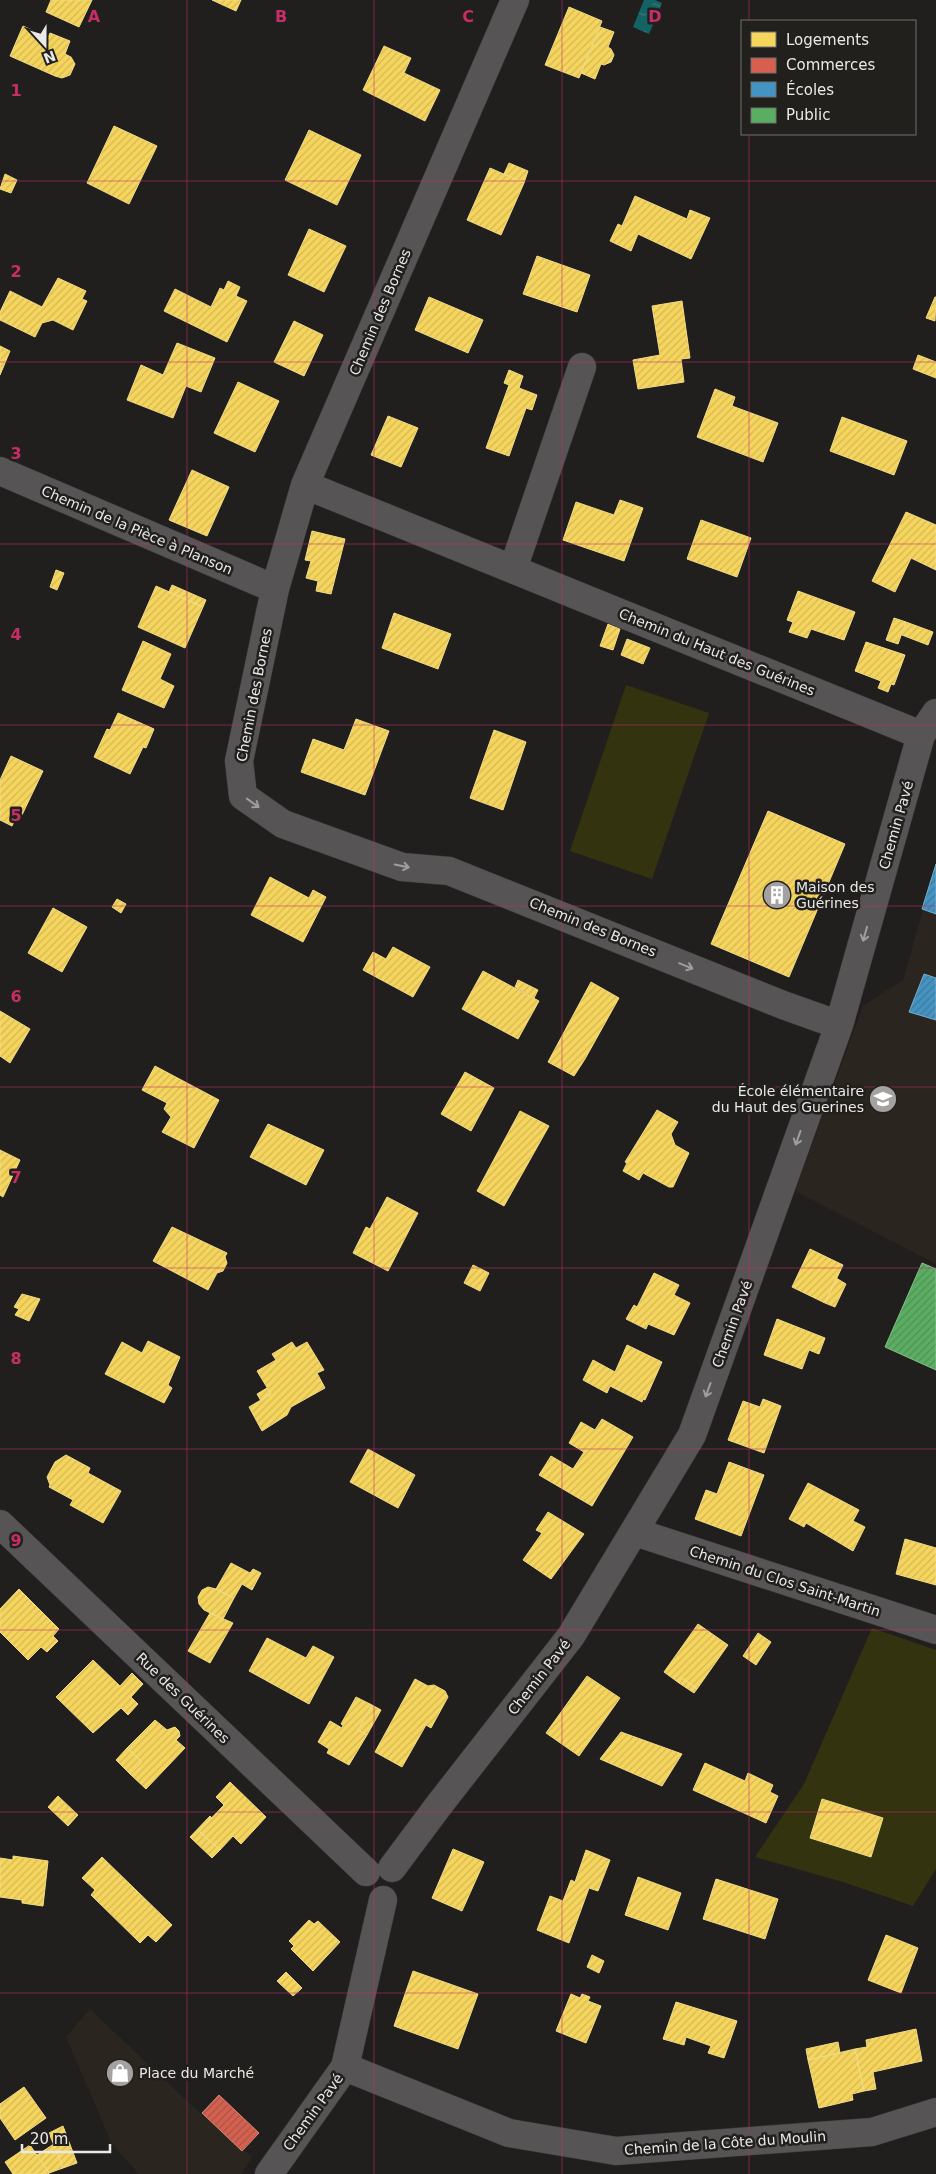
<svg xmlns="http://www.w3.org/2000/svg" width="936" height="2174" font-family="'DejaVu Sans',sans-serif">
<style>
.built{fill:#2a251f}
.garden{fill:#333310}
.water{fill:url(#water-ripples)}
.homes{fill:url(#homes-hatch);stroke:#f2db86}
.shops{fill:url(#shops-hatch);stroke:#dc897c}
.schools{fill:url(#schools-hatch);stroke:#75adce}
.public{fill:url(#public-hatch);stroke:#85c08a}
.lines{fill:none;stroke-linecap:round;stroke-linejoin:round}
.street-casing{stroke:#3b3a39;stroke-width:29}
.street{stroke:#565454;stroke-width:28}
.oneway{stroke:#a09e9e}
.grid{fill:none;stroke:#c62d69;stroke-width:1;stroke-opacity:0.55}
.labels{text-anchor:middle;stroke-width:5;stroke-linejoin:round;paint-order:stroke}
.street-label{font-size:14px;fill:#eae9e8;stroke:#21201d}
.poi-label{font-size:14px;fill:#eae9e8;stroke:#21201d;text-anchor:start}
.grid-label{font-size:16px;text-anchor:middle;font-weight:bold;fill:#c62d69;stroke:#21201d;stroke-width:5;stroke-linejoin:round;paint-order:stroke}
</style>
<defs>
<pattern id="water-ripples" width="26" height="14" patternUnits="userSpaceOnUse" patternTransform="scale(1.25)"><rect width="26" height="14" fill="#136365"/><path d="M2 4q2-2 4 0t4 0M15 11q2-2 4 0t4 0" fill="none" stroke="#36797b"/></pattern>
<pattern id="homes-hatch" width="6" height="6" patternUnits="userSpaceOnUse" patternTransform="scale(1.25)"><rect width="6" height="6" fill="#f6d55c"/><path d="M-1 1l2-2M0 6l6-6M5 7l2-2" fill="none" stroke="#d3b858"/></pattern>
<pattern id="shops-hatch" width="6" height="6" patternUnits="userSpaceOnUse" patternTransform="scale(1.25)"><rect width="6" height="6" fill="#d6604d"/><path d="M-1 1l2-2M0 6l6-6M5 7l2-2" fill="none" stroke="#a4574b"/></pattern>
<pattern id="schools-hatch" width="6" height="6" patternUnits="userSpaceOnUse" patternTransform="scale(1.25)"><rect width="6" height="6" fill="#4393c3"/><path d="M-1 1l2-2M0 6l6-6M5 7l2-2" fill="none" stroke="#447897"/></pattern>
<pattern id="public-hatch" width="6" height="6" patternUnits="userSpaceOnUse" patternTransform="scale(1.25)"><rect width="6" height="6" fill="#5aae61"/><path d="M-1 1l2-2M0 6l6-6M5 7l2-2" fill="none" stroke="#548f59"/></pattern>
</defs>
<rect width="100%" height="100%" fill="#201f1e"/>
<path class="built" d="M936 864V1264L795 1191 863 1006 903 980Z
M90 2009 191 2105 252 2157 241 2174H139L112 2144 66 2037Z"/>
<path class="garden" d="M626 685 709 713 652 879 570 851Z
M872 1628 936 1650V1869L913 1906 843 1882 755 1857 804 1784Z"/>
<path class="water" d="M644 0H655L662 3 649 34 633 27Z"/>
<path class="homes" d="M51 0H92L79 27 46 12Z
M212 0H241L236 11Z
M569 7 602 21 579 78 545 65Z
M23 26 48 37 50 33 70 41 65 54 71 57 75 64 70 75 62 78 55 76 10 56Z
M600 27 614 32 608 47 611 49 614 55 611 62 604 65 601 64 595 79 581 73Z
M384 46 411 58 404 73 440 90 425 121 363 90Z
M114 126 157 146 129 204 87 183Z
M309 130 361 155 337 205 285 180Z
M509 163 528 171 524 183 504 174Z
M490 168 524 183 501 235 467 220Z
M5 174 17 180 11 193 0 189Z
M635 196 687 219 690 210 710 218 691 259 638 234 631 251 610 241 618 224 622 226Z
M309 229 346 246 324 292 288 275Z
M537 256 590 275 577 312 523 294Z
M58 278 86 291 82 299 87 301 73 330 53 320 42 323 35 337 0 320V312L10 291 42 307Z
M228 281 240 287 236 296 247 301 227 342 164 311 175 289 211 307 220 288 224 290Z
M429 297 483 320 468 353 415 330Z
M935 297H936L935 321 926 318Z
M682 301 690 358 681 359 684 382 638 389 633 360 660 355 652 306Z
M294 321 323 335 304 376 274 362Z
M177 343 215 358 201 392 186 386 173 418 127 400 141 365 163 375Z
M0 346 10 351 0 375Z
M918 355 936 362V378L913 369Z
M509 370 523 376 519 388 537 395 532 410 526 408 509 456 486 448 509 385 504 383Z
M238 382 279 401 255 452 214 433Z
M715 389 735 397 732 406 778 423 763 462 697 437Z
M388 416 418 428 401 467 371 455Z
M842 417 907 441 894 475 830 451Z
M192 470 229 487 207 536 169 520Z
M620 500 643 508 624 561 563 540 576 502 614 515Z
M906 512 936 525V570L911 558 895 592 872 581Z
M701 520 751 538 737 577 687 559Z
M312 531 345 539 331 594 316 591 318 581 306 578 311 561 305 560Z
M56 570 64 573 57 590 50 587Z
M172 585 206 600 203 607 169 592Z
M156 586 203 607 185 648 138 627Z
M798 591 855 612 844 640 811 629 807 638 789 632 793 622 787 620Z
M394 613 451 634 438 669 382 648Z
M894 618 906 622 898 644 886 640Z
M906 622 933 632 928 645 902 635Z
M608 624 620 629 613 650 600 646Z
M627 639 650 648 643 664 621 655Z
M143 641 171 654 160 679 174 686 164 708 122 690Z
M866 642 905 655 894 685 891 684 888 692 878 688 881 681 855 671Z
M118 713 154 729 146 748 143 747 130 774 94 757 107 729 110 730Z
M356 719 389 731 365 795 301 772 313 739 344 750Z
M494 730 526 742 503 810 470 798Z
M11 756 43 771 21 817 17 815 12 826 0 820V780Z
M768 811 845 844 789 977 711 944Z
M270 877 309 898 313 890 326 897 303 942 251 915Z
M117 899 126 904 121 913 112 907Z
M53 908 87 927 62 972 28 953Z
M393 947 430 967 413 997 363 970 373 952 386 959Z
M483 971 539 1001 518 1039 462 1009Z
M518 980 538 990 534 998 515 987Z
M591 982 619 998 585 1059 574 1076 548 1062Z
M0 1011 30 1029 10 1063 0 1056Z
M155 1066 219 1100 194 1148 162 1132 171 1117 164 1109 167 1103 142 1090Z
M465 1072 494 1088 471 1131 441 1114Z
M657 1110 678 1122 671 1134 675 1145 689 1153 673 1187H669L643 1173 639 1180 623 1171 627 1163 625 1162Z
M520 1111 549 1126 504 1206 477 1191Z
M268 1124 324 1150 306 1185 250 1157Z
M0 1150 20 1160 3 1197 0 1195Z
M387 1197 418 1213 388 1271 353 1253 366 1227 370 1229Z
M172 1227 227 1253 225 1257 227 1263 223 1271 217 1273 208 1290 153 1261Z
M810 1249 843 1265 825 1303 792 1287Z
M473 1265 489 1273 480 1291 464 1283Z
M654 1273 679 1285 674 1295 690 1303 674 1335 648 1324 646 1329 626 1319 634 1305 637 1307Z
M836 1278 846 1284 835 1307 825 1303Z
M22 1294 40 1299 29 1321 15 1315 19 1309 14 1307Z
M777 1319 825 1338 819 1354 809 1350 802 1369 764 1355Z
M148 1341 180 1357 168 1385 172 1388 164 1403 105 1374 122 1342 142 1353Z
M292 1342 296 1348 307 1342 324 1370 317 1373 325 1388 291 1407 287 1415 262 1431 249 1407 271 1394 257 1371 276 1360 272 1354Z
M627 1345 662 1362 645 1400 643 1399 642 1402 610 1386 607 1393 583 1380 593 1360 615 1372Z
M267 1388 271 1394 261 1401 257 1394Z
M763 1399 781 1406 764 1453 728 1440 743 1401 760 1407Z
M602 1419 633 1437 592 1506 539 1475 551 1456 573 1469 584 1452 569 1443 581 1422 595 1430Z
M368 1449 415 1475 398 1508 350 1482Z
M66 1455 90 1468 88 1473 121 1491 103 1523 70 1505 73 1500 49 1487 50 1485 47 1477 55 1462Z
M729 1462 764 1475 741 1536 695 1519 706 1490 717 1494Z
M808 1483 859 1510 853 1521 865 1527 853 1551 806 1523 804 1527 789 1519Z
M548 1512 584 1534 551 1579 523 1560 542 1533 536 1530Z
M905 1539 936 1548V1585L896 1574Z
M231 1563 250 1573 253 1569 261 1573 252 1590 242 1584 234 1598 216 1589Z
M208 1587 216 1589 234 1598 223 1619 204 1610 199 1604 198 1597 202 1590Z
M19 1589 59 1629 53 1636 58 1641 47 1652 41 1647 28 1660 0 1632V1609Z
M210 1613 233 1623 210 1663 188 1651Z
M698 1624 728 1645 697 1689 682 1678 679 1683 664 1672Z
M758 1633 771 1642 756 1665 743 1656Z
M267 1638 306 1658 313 1646 334 1657 309 1704 249 1671Z
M93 1660 120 1686 132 1673 143 1684 131 1697 138 1704 128 1715 121 1708 93 1733 56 1697Z
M587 1676 620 1698 579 1756 546 1733Z
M682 1678 697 1689 694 1693 679 1683Z
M415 1679 428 1686 434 1685 445 1691 448 1697 431 1728 426 1725 402 1767 375 1752Z
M356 1697 372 1705 358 1730 367 1735 349 1765 327 1753 329 1749 318 1742 330 1721 342 1728 343 1725 341 1724Z
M372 1705 381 1710 367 1735 358 1730Z
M155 1720 167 1730 175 1727 179 1731 180 1736 176 1740 185 1748 146 1789 130 1774 142 1762 127 1748Z
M621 1732 682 1754 662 1786 600 1759Z
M127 1748 142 1762 130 1774 116 1760Z
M705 1763 745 1781 748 1773 773 1785 770 1792 778 1796 766 1823 693 1790Z
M230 1782 266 1817 241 1844 233 1836 220 1850 199 1831 224 1805 216 1797Z
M58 1796 78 1815 68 1826 48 1807Z
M822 1799 883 1818 871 1857 810 1838Z
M210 1816 212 1818 199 1831 220 1850 212 1858 190 1837Z
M453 1849 484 1862 462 1911 432 1898Z
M586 1850 610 1860 598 1891 589 1888 569 1943 537 1930 550 1896 563 1901 571 1880 575 1882Z
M13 1856 48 1861 43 1906 22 1903V1900L0 1897V1858L13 1860Z
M102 1857 172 1925 156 1942 148 1935 140 1943 91 1895 95 1890 82 1878Z
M638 1877 681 1893 668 1930 625 1915Z
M716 1879 778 1899 765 1939 703 1919Z
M309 1920 314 1924 318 1921 340 1942 313 1971 291 1949 294 1946 289 1941Z
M886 1935 918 1948 901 1993 868 1980Z
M592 1955 604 1961 599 1973 587 1967Z
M413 1971 478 1994 458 2049 394 2026Z
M286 1972 302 1988 293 1996 277 1981Z
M571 1994 580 1998 582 1994 590 1997 588 2001 601 2006 586 2043 556 2031Z
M676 2002 737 2021 724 2058 708 2053 711 2046 686 2037 684 2045 663 2039Z
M916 2029 922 2061 873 2072 876 2089 864 2091 855 2049 867 2047 866 2040Z
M838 2042 840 2053 808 2060 806 2049Z
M855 2049 864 2091 852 2094 853 2100 819 2108 808 2060Z
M24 2087 46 2118 15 2140 0 2118V2104Z
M63 2126 77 2163 63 2168 49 2133Z
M54 2144 63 2168 49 2173 37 2155Z
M30 2145 49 2173 48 2174H13L5 2162Z"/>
<path class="shops" d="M219 2095 259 2133 242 2151 202 2113Z"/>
<path class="schools" d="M936 864V914L922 909Z
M924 974 936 978V1020L909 1012Z"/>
<path class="public" d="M922 1263 936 1269V1370L885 1347Z"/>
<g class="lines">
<defs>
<path id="street" d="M515 0 305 485 275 589 239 761 243 796 283 824 402 867 449 871 783 1005 839 1025
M0 471 275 589
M305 485 921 735
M513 569 582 367
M0 1524 366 1872
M635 1532 936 1630
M392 1868 439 1805 571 1636 692 1435 839 1025 921 735 936 713
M345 2067 509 2133 616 2151 872 2132 936 2112
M269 2174 345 2067 383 1900"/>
</defs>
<use href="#street" class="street-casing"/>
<use href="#street" class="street"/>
</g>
<defs><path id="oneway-shaft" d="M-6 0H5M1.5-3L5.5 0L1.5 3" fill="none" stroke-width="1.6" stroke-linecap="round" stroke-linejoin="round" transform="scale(1.25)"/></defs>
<g class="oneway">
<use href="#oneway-shaft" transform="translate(253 803) rotate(36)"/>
<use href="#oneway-shaft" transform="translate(402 866) rotate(12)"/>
<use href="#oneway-shaft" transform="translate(865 934) rotate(106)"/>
<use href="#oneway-shaft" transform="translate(686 966) rotate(22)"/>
<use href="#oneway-shaft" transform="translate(798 1138) rotate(110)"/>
<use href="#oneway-shaft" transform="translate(708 1390) rotate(110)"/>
</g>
<path class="grid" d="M187 0V2174M374 0V2174M562 0V2174M749 0V21M749 134V2174M0 181H936M0 362H936M0 544H936M0 725H936M0 906H936M0 1087H936M0 1268H936M0 1449H936M0 1630H936M0 1812H936M0 1993H936"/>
<defs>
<symbol id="building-disc" viewBox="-11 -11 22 22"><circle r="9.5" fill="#a3a2a1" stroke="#21201d"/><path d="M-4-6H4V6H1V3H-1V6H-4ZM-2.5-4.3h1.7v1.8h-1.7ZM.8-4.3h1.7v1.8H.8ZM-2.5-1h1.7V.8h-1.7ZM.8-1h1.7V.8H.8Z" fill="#fff"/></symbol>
<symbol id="school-disc" viewBox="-11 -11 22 22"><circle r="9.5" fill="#a3a2a1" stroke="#21201d"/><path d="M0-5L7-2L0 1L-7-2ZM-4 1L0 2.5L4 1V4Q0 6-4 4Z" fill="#fff"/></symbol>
<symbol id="shop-disc" viewBox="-11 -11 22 22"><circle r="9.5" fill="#a3a2a1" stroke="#21201d"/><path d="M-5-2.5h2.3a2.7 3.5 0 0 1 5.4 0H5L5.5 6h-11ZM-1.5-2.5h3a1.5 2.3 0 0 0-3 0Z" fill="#fff"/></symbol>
</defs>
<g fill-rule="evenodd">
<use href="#building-disc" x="761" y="879" width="32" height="32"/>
<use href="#school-disc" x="867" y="1083" width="32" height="32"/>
<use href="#shop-disc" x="104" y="2057" width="32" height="32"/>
</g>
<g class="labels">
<g class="street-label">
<text transform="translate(380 312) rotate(-67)" y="5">Chemin des Bornes</text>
<text transform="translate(137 530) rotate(23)" y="5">Chemin de la Pièce à Planson</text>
<text transform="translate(717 652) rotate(22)" y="5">Chemin du Haut des Guérines</text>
<text transform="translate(254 695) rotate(-79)" y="5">Chemin des Bornes</text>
<text transform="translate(896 825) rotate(-74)" y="5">Chemin Pavé</text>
<text transform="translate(593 927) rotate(22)" y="5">Chemin des Bornes</text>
<text transform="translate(732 1324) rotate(-70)" y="5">Chemin Pavé</text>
<text transform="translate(785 1581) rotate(18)" y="5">Chemin du Clos Saint-Martin</text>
<text transform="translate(539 1677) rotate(-52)" y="5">Chemin Pavé</text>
<text transform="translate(183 1698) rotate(44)" y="5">Rue des Guérines</text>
<text transform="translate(313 2112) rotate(-54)" y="5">Chemin Pavé</text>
<text transform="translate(725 2143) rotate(-4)" y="5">Chemin de la Côte du Moulin</text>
</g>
<g class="poi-label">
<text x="796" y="892">Maison des<tspan x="796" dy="16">Guérines</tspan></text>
<text x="864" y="1096" text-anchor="end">École élémentaire<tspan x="864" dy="16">du Haut des Guerines</tspan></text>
<text x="139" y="2078">Place du Marché</text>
</g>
</g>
<g class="grid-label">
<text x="94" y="22">A</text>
<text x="281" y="22">B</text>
<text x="468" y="22">C</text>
<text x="655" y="22">D</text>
<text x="16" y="96">1</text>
<text x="16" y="277">2</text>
<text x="16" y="459">3</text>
<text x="16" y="640">4</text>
<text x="16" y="821">5</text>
<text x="16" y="1002">6</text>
<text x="16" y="1183">7</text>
<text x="16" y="1364">8</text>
<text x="16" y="1546">9</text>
</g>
<rect x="741" y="20" width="175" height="115" fill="#21201d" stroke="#71706e"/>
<rect x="751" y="32" width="25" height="15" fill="#f6d55c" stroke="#71706e"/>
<text x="786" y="45" font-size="15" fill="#eae9e8">Logements</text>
<rect x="751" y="58" width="25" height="15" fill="#d6604d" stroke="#71706e"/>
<text x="786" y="70" font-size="15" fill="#eae9e8">Commerces</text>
<rect x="751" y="82" width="25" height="15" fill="#4393c3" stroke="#71706e"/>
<text x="786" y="95" font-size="15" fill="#eae9e8">Écoles</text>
<rect x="751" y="108" width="25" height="15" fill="#5aae61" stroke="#71706e"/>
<text x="786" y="120" font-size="15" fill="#eae9e8">Public</text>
<g transform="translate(45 45) rotate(159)" stroke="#21201d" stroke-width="4" paint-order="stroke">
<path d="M0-4L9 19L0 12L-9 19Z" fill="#eae9e8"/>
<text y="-8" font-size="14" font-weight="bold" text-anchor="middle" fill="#eae9e8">N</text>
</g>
<path d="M22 2144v8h88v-8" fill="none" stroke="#eae9e8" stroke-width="2.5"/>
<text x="30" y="2144" font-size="15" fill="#eae9e8" stroke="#21201d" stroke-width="4" paint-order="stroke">20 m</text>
</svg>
